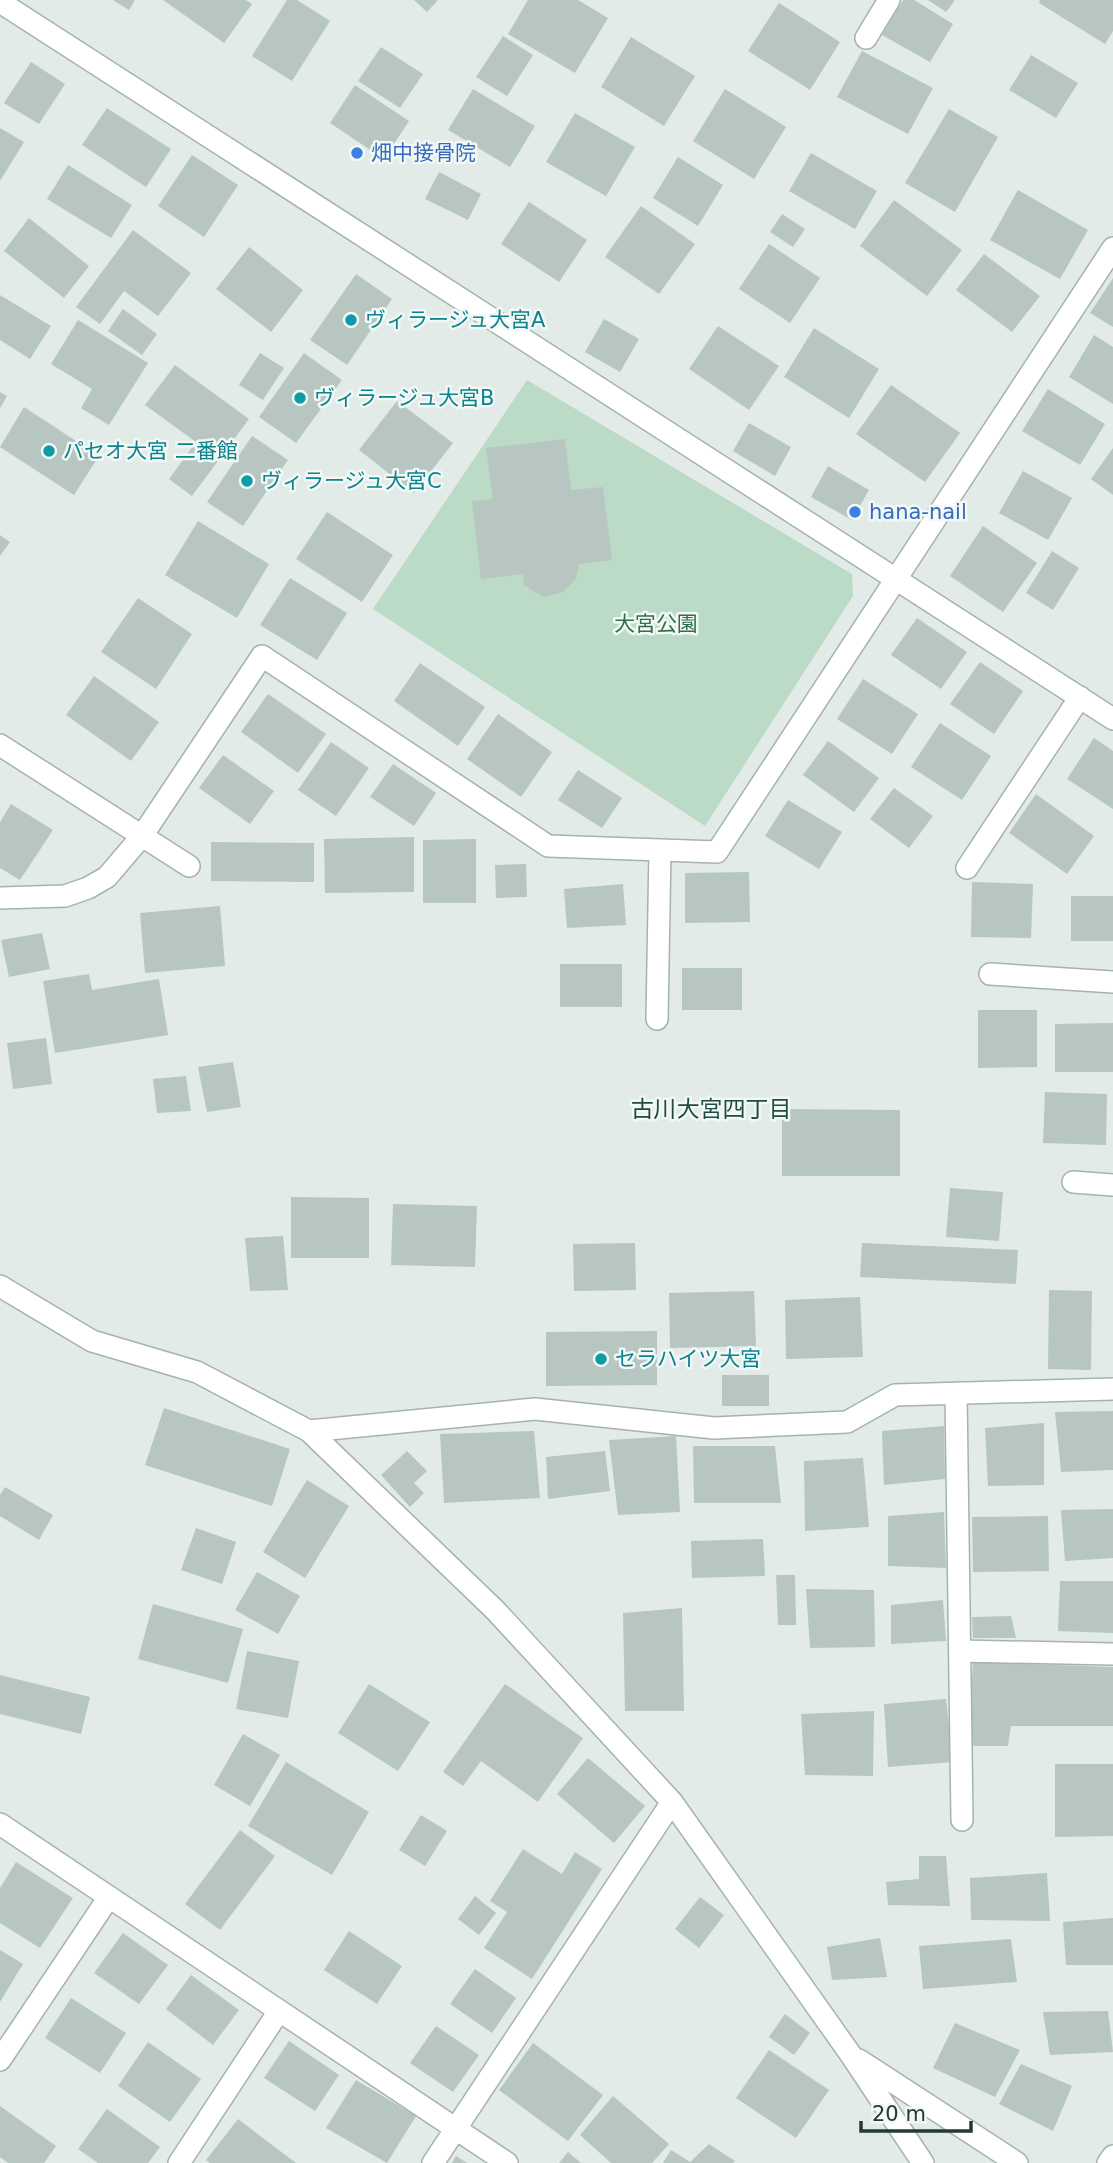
<svg xmlns="http://www.w3.org/2000/svg" width="1113" height="2163" font-family="'DejaVu Sans','Noto Sans JP',sans-serif">
<style>
.green{fill:#bcdbc6}
.building{fill:#b7c6c1}
.lines{fill:none;stroke-linecap:round;stroke-linejoin:round}
.minor-casing{stroke:#a5b3ae;stroke-width:24}
.minor{stroke:#fff;stroke-width:21}
.shop-dot{fill:#3f7fe0;stroke:#f2f8f5;stroke-width:2.5}
.culture-dot{fill:#0f9aa8;stroke:#f2f8f5;stroke-width:2.5}
.labels{text-anchor:middle;stroke-width:5;stroke-linejoin:round;paint-order:stroke}
.shop-label{font-size:21px;fill:#366cbe;stroke:#f2f8f5;text-anchor:start}
.culture-label{font-size:21px;fill:#0d838f;stroke:#f2f8f5;text-anchor:start}
.park-label{font-size:21px;fill:#2f704c;stroke:#f2f8f5}
.neighbourhood-label{font-size:23px;fill:#204c44;stroke:#f2f8f5}
</style>
<rect width="100%" height="100%" fill="#e2ebe7"/>
<path class="green" d="M527 380 852 574 853 596 705 826 373 609Z"/>
<path class="building" d="M113 0H135L129 10Z
M163 0H246L252 4 224 43Z
M287 0H297L330 21 292 81 252 56Z
M414 0H438L427 12Z
M528 0H578L608 18 575 73 508 34Z
M903 0H914L953 24 930 62 882 35Z
M928 0H955L946 12Z
M1040 0H1113V31L1105 44 1039 3Z
M779 3 840 42 810 90 748 51Z
M503 36 533 55 507 96 476 77Z
M631 37 695 76 664 126 601 87Z
M381 47 423 74 400 108 358 81Z
M862 51 933 88 908 134 837 97Z
M1031 55 1078 83 1056 118 1009 90Z
M31 62 65 84 39 124 4 103Z
M355 85 409 121 384 159 330 123Z
M473 89 535 126 510 167 448 130Z
M725 89 786 127 754 179 693 141Z
M107 108 171 149 146 187 82 145Z
M949 109 998 137 955 212 905 183Z
M575 113 635 147 606 196 546 162Z
M0 128 24 142 0 181Z
M811 153 877 191 855 229 789 191Z
M192 155 238 185 204 237 158 206Z
M678 157 723 185 698 226 653 198Z
M68 165 132 205 111 238 47 199Z
M439 172 481 194 468 220 425 199Z
M1018 190 1088 230 1060 279 990 240Z
M894 200 962 250 927 296 860 246Z
M529 202 587 240 559 282 501 244Z
M641 206 695 244 659 294 605 257Z
M782 214 805 229 793 247 770 232Z
M29 218 89 266 64 298 4 251Z
M133 230 191 273 158 316 124 291 100 324 76 307Z
M769 244 820 278 790 323 739 289Z
M249 247 303 290 271 332 216 289Z
M984 254 1040 296 1012 332 956 290Z
M356 274 392 299 347 365 310 340Z
M1113 278V327L1090 313Z
M0 295 51 326 30 359 0 340Z
M123 309 157 334 142 355 108 331Z
M604 319 639 339 620 372 585 352Z
M78 320 148 363 109 425 81 408 92 389 51 364Z
M718 326 779 366 749 410 689 369Z
M814 328 879 369 849 418 784 377Z
M1094 335 1113 347V404L1069 377Z
M260 353 284 368 263 400 239 385Z
M304 353 342 380 296 443 259 417Z
M175 365 249 419 192 496 169 479 196 442 145 405Z
M891 385 960 433 925 482 856 434Z
M1048 389 1105 424 1080 465 1022 431Z
M0 392 7 396 0 408Z
M397 401 453 443 414 493 359 450Z
M24 407 99 456 74 495 0 447Z
M749 423 791 447 775 476 733 451Z
M252 436 288 460 243 526 207 502Z
M565 439 571 490 603 487 612 560 579 564 576 579 563 592 543 597 524 585 523 574 481 579 472 501 493 499 486 448Z
M1113 448V495L1091 479Z
M828 466 869 490 852 520 811 497Z
M1023 471 1072 498 1048 540 999 513Z
M327 512 393 555 362 602 296 559Z
M198 521 269 564 237 618 165 575Z
M983 526 1037 563 1003 612 950 576Z
M0 535 10 542 0 556Z
M1052 551 1079 568 1053 610 1026 593Z
M290 578 347 613 317 660 260 625Z
M138 598 192 634 156 689 101 652Z
M917 618 967 652 941 689 891 655Z
M980 662 1023 691 994 734 950 704Z
M420 663 485 707 458 746 394 701Z
M94 676 159 722 131 761 66 715Z
M863 679 918 714 892 754 837 719Z
M268 694 326 734 298 773 241 732Z
M498 714 552 752 521 797 467 759Z
M940 723 991 756 962 800 911 767Z
M1094 738 1113 751V809L1067 779Z
M828 741 879 778 854 812 803 775Z
M331 742 369 768 336 816 298 790Z
M223 755 274 791 250 824 199 788Z
M393 764 436 793 414 826 370 797Z
M578 770 622 798 602 828 558 800Z
M894 788 933 816 909 848 870 819Z
M1036 794 1094 836 1067 874 1009 833Z
M788 800 842 832 819 869 765 836Z
M11 804 53 830 20 880 0 868V822Z
M414 837V892L325 893 324 839Z
M476 839V903H423V840Z
M211 842 314 843V882L211 881Z
M526 864 527 897 496 898 495 865Z
M749 872 750 922 685 923V873Z
M972 882 1033 884 1031 938 971 937Z
M623 884 626 925 567 928 564 889Z
M1071 896H1113V941H1071Z
M220 906 225 966 145 973 140 913Z
M42 933 50 969 9 977 1 940Z
M560 964H622V1007H560Z
M682 968H742V1010H682Z
M89 974 92 990 159 979 168 1035 55 1053 43 981Z
M978 1010H1037V1067L978 1068Z
M1113 1023V1072H1055V1024Z
M46 1038 52 1084 13 1089 7 1043Z
M233 1062 241 1107 207 1112 198 1067Z
M186 1076 191 1111 157 1113 153 1079Z
M1045 1092 1107 1094 1106 1145 1043 1143Z
M782 1109 900 1110V1176H782Z
M950 1188 1003 1192 999 1241 946 1237Z
M291 1197 369 1198V1258H291Z
M393 1204 477 1206 475 1267 391 1265Z
M283 1236 288 1290 250 1291 245 1238Z
M635 1243 636 1290 574 1291 573 1244Z
M862 1243 1018 1250 1016 1284 860 1277Z
M1049 1290 1092 1291 1091 1370 1048 1369Z
M754 1291 756 1346 670 1348 669 1293Z
M860 1297 863 1357 786 1359 785 1300Z
M657 1331V1385L546 1386V1332Z
M722 1375H769V1406H722Z
M164 1408 290 1449 272 1506 145 1465Z
M1113 1411V1470L1061 1472 1055 1412Z
M1044 1423V1485L988 1486 985 1428Z
M944 1426 945 1479 884 1485 882 1431Z
M534 1431 540 1498 444 1503 440 1434Z
M676 1436 680 1512 618 1515 609 1440Z
M693 1446H775L781 1503H694Z
M407 1451 427 1471 414 1483 424 1493 410 1507 381 1475Z
M605 1451 610 1491 548 1499 546 1457Z
M863 1458 869 1527 805 1531 804 1461Z
M307 1480 349 1506 305 1578 263 1552Z
M5 1487 53 1515 39 1540 0 1516V1495Z
M1113 1509V1558L1065 1561 1061 1510Z
M944 1512 946 1568 888 1566V1516Z
M1048 1516 1049 1571 973 1572 972 1517Z
M196 1528 236 1542 222 1584 181 1570Z
M763 1539 765 1576 692 1578 691 1541Z
M257 1572 300 1596 278 1634 235 1610Z
M776 1575H795L796 1625H778Z
M1060 1581H1113V1633L1058 1631Z
M806 1589 874 1590 875 1647 810 1648Z
M943 1600 946 1641 891 1644V1605Z
M153 1604 243 1629 228 1683 138 1659Z
M682 1608 684 1711H625L623 1613Z
M1011 1616 1016 1638H973L972 1617Z
M247 1651 299 1661 288 1718 236 1709Z
M973 1662 1113 1667V1726H1011L1008 1746H968Z
M0 1675 90 1697 81 1734 0 1714Z
M369 1684 430 1722 398 1771 338 1733Z
M505 1684 583 1738 538 1802 481 1761 463 1786 443 1772Z
M946 1699 953 1762 888 1767 884 1704Z
M874 1711 873 1776 805 1775 801 1714Z
M243 1734 280 1755 250 1806 214 1785Z
M588 1758 645 1806 614 1843 557 1794Z
M286 1762 369 1812 332 1875 248 1826Z
M1055 1764H1113V1836L1055 1837Z
M421 1815 447 1831 425 1866 399 1850Z
M240 1830 275 1856 220 1930 185 1904Z
M523 1849 562 1874 575 1852 602 1869 532 1979 484 1948 507 1912 490 1901Z
M919 1856H946L950 1906 888 1905 886 1882 919 1879Z
M16 1862 73 1898 40 1948 0 1923V1888Z
M1047 1873 1050 1921 971 1920 970 1878Z
M475 1896 496 1913 479 1935 458 1919Z
M700 1897 724 1915 699 1948 675 1929Z
M1113 1918V1965H1066L1063 1922Z
M349 1931 402 1966 377 2004 324 1970Z
M123 1933 168 1965 139 2004 94 1973Z
M880 1938 887 1977 832 1980 827 1947Z
M1011 1939 1017 1982 923 1989 919 1946Z
M0 1950 23 1964 0 2002Z
M475 1969 516 1998 492 2033 450 2004Z
M191 1975 239 2010 213 2045 166 2009Z
M71 1998 126 2033 100 2073 45 2038Z
M1108 2011 1113 2052 1050 2055 1043 2012Z
M785 2014 810 2033 794 2055 769 2037Z
M955 2023 1020 2050 995 2097 933 2068Z
M436 2026 479 2055 453 2092 410 2063Z
M289 2041 339 2075 315 2111 264 2078Z
M148 2042 201 2079 170 2122 118 2086Z
M533 2043 603 2095 568 2141 499 2090Z
M769 2050 829 2090 796 2138 736 2098Z
M1021 2064 1072 2086 1053 2131 999 2104Z
M356 2080 416 2116 387 2163 326 2128Z
M613 2096 669 2144 652 2163H611L580 2135Z
M0 2106 56 2146 44 2163H8L0 2157Z
M107 2109 160 2147 148 2163H98L78 2149Z
M238 2119 296 2163H210L206 2160Z
M709 2144 735 2161 733 2163H663L671 2150 690 2162Z
M568 2152 581 2163H559Z
M456 2156 467 2163H452Z"/>
<g class="lines">
<defs>
<path id="minor" d="M0 2 1113 719
M866 38 889 0
M0 745 189 866
M967 868 1080 697
M0 898 65 896 88 888 107 877 142 836 262 656 548 846 717 852 1113 248
M990 974 1113 982
M657 1019 660 850
M1073 1182 1113 1185
M0 1286 92 1341 197 1372 309 1431 495 1610 672 1802 851 2055 923 2163
M956 1393 962 1820
M309 1431 535 1409 714 1428 847 1422 895 1395 1113 1389
M960 1651 1113 1654
M0 1824 507 2163
M0 2060 109 1897
M859 2060 1017 2163
M179 2163 279 2011
M433 2163 672 1802
M1108 2163 1113 2156"/>
</defs>
<use href="#minor" class="minor-casing"/>
<use href="#minor" class="minor"/>
</g>
<g class="shop-dot">
<circle cx="357" cy="153" r="7"/>
<circle cx="855" cy="512" r="7"/>
</g>
<g class="culture-dot">
<circle cx="351" cy="320" r="7"/>
<circle cx="300" cy="398" r="7"/>
<circle cx="49" cy="451" r="7"/>
<circle cx="247" cy="481" r="7"/>
<circle cx="601" cy="1359" r="7"/>
</g>
<g class="labels">
<g class="shop-label">
<text x="371" y="160">畑中接骨院</text>
<text x="869" y="519">hana-nail</text>
</g>
<g class="culture-label">
<text x="365" y="327">ヴィラージュ大宮A</text>
<text x="314" y="405">ヴィラージュ大宮B</text>
<text x="63" y="458">パセオ大宮 二番館</text>
<text x="261" y="488">ヴィラージュ大宮C</text>
<text x="615" y="1366">セラハイツ大宮</text>
</g>
<g class="park-label">
<text x="656" y="631">大宮公園</text>
</g>
<g class="neighbourhood-label">
<text x="711" y="1117">古川大宮四丁目</text>
</g>
</g>
<path d="M861 2121v10h110v-10" fill="none" stroke="#233b36" stroke-width="3.5"/>
<text x="872" y="2121" font-size="21" fill="#233b36" stroke="#f2f8f5" stroke-width="5" paint-order="stroke">20 m</text>
</svg>
